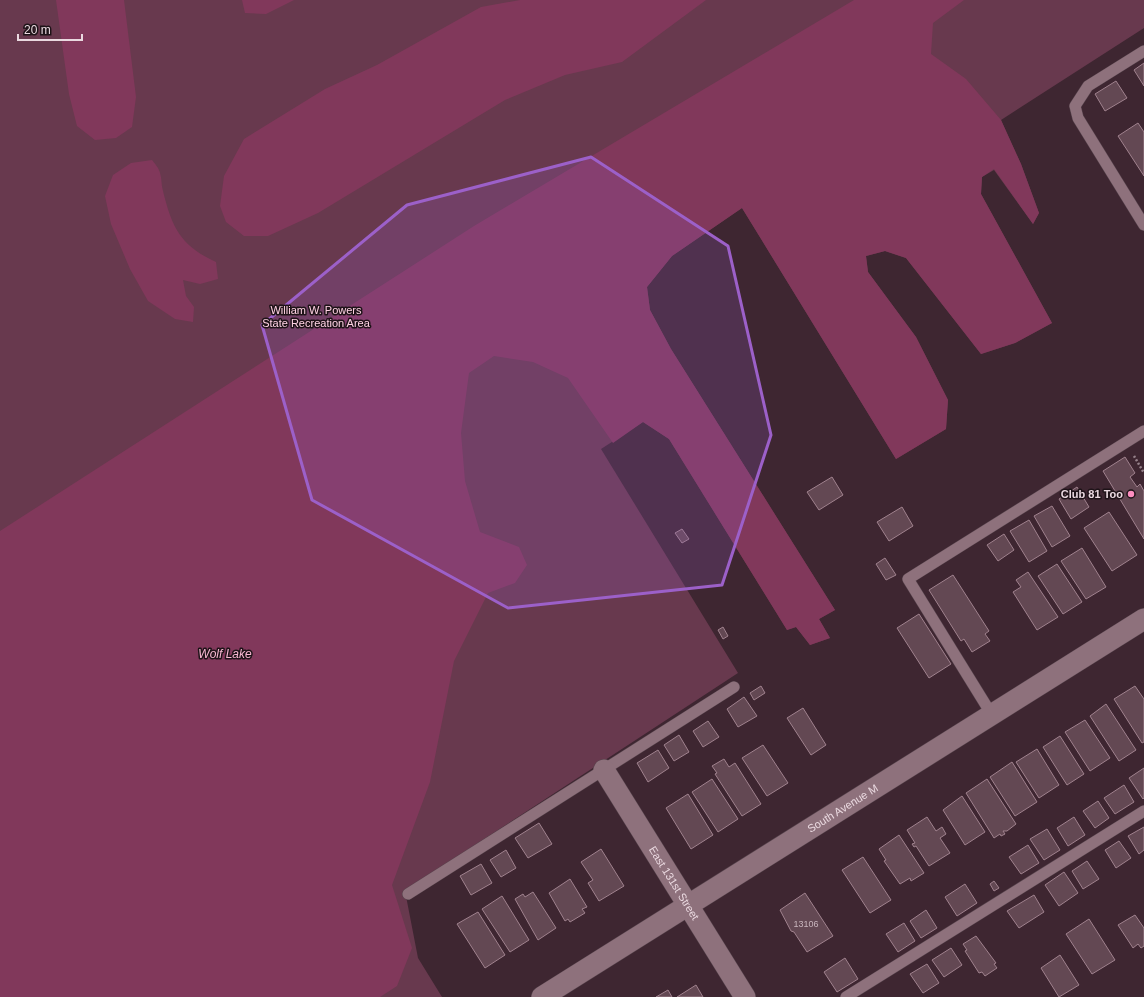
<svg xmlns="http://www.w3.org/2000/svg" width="1144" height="997" font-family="Helvetica,sans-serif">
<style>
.green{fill:#68394e}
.water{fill:#81385b}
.building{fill:#634853;stroke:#a0828e}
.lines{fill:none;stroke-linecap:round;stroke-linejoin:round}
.service-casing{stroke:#57444d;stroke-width:12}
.minor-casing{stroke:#57444d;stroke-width:22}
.path{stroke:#96828b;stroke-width:2.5;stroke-dasharray:2 2;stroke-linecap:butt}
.service{stroke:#8e717c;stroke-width:11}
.minor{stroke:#8e717c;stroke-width:21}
.marked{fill:#9c60c9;fill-opacity:0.2;stroke:#9c60c9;stroke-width:3;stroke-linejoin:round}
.poi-dot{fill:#fd8ec0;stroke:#1e1318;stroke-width:1.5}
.labels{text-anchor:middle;stroke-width:3;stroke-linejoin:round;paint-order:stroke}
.number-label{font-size:9px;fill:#c8b5bd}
.park-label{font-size:11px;fill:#ffd2e4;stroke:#1e1318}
.poi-label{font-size:11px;font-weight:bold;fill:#ead9e0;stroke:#1e1318;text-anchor:end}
.street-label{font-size:11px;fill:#ead9e0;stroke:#1e1318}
.water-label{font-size:12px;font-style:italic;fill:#f9b8d3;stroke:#1e1318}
</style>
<rect width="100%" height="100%" fill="#3e2631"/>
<path class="green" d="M0 0H1144V28L1001 120 1021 164 1039 213 1033 224 994 170 982 177 981 194 1052 323 1015 343 981 354 906 258 885 251 866 256 868 272 916 337 948 400 946 429 896 459 742 208 672 256 647 287 650 310 671 349 835 610 819 619 830 638 810 645 796 627 787 630 669 439 643 422 601 449 738 673 405 891 418 958 442 997H0Z"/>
<path class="water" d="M56 0H124L136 97 132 127 116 138 95 140 77 126 69 94Z
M242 0H294L266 14 245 13Z
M520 0H706L622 62 565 75 505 100 318 213 268 236H244L226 222 220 206 224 176 244 139 325 89 377 65 481 7Z
M854 0H964L933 23 931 54 966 79 1001 120 1021 164 1039 213 1033 224 994 169 982 177 981 194 1052 323 1015 343 981 354 906 258 885 251 866 256 868 272 916 337 948 400 946 429 896 459 742 208 672 256 647 287 650 310 671 349 835 610 819 619 830 638 810 645 796 627 787 630 669 439 643 422 613 443 568 378 533 362 494 356 469 373 461 433 465 481 480 532 519 547 527 565 515 583 488 593 454 661 430 782 392 885 412 948 397 986 380 997H0V531L474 226Z
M152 160C155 164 159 168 160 173 162 179 161 185 163 191 172 228 181 246 216 262L218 279 200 284 183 280 186 296 194 307 193 322 175 319 148 301 130 269 111 224 105 196 113 175 131 163Z"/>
<path class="building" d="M1144 63V86L1134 70Z
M1116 81 1127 98 1105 111 1095 94Z
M1138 123 1144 132V176L1118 136Z
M1125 457 1135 473 1130 477 1137 487 1140 484 1144 491V539L1103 471Z
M832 477 843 495 819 510 807 492Z
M1077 487 1089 507 1071 519 1059 499Z
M1052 506 1070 536 1052 547 1034 516Z
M902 507 913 526 889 541 877 522Z
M1109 512 1137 555 1112 571 1084 528Z
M1029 520 1047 551 1029 562 1010 531Z
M682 529 689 539 682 543 675 533Z
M1004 534 1014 550 998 561 987 545Z
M1082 548 1106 587 1086 599 1061 561Z
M885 558 896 575 886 580 876 564Z
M1057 564 1082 602 1063 614 1038 576Z
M1028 572 1058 617 1037 630 1013 592 1021 587 1016 580Z
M953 575 989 631 985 634 990 641 972 652 964 639 961 641 929 590Z
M919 614 951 664 929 678 897 628Z
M723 627 728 636 723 639 718 630Z
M761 686 765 693 754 700 750 693Z
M1135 686 1144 699V742L1142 743 1114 699Z
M744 697 757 716 738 727 727 709Z
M1106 704 1136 750 1119 761 1090 716Z
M803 708 826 745 811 755 787 718Z
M1085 720 1110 758 1090 771 1065 732Z
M708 721 719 737 703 747 693 731Z
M679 735 689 752 674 761 664 745Z
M1060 736 1084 774 1067 785 1043 747Z
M763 745 788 783 767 796 742 758Z
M1037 749 1059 785 1039 798 1016 762Z
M658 750 669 768 648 782 637 763Z
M724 759 729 767 735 763 761 804 742 816 715 774 717 773 712 766Z
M1012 762 1037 802 1015 816 990 777Z
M1144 768V798L1143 799 1129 778Z
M712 779 738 819 718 832 692 792Z
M987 779 1016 824 1007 831H1003L1005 834 1001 836 1000 834 994 838 966 793Z
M1124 785 1134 802 1115 814 1104 798Z
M688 794 713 835 691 849 666 808Z
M962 796 985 832 965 845 943 810Z
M1098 801 1109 818 1095 828 1083 811Z
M927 817 936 831 942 827 946 834 940 838 950 853 929 866 916 846 914 847 912 844 915 843 907 830Z
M1074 817 1085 835 1068 846 1057 828Z
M539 823 552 844 528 858 515 838Z
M1144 827V850L1139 854 1128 836Z
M1047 829 1060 850 1044 860 1030 839Z
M899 835 924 873 911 881 910 878 900 884 884 861 886 860 879 849Z
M1119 841 1131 858 1116 868 1105 850Z
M1028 845 1039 863 1021 874 1009 857Z
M601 849 624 886 599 901 588 883 593 880 581 862Z
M506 850 516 868 501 877 490 860Z
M863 857 891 900 870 913 842 870Z
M1087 861 1099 879 1083 889 1072 871Z
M481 864 492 883 471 895 460 876Z
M1064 872 1078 893 1059 906 1045 885Z
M570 879 587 907 582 909 585 913 570 922 568 919 565 921 549 893Z
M994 881 999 888 994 891 990 884Z
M965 884 977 903 957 916 945 897Z
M533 892 556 928 538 940 515 899 523 894 525 897Z
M805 893 833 936 807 952 794 932 791 931 780 910Z
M1034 895 1044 912 1019 928 1007 911Z
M502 896 529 940 510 952 482 909Z
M926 910 937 928 921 938 910 921Z
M478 912 505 955 485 968 457 924Z
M1135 915 1144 928V946L1141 948 1138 944 1133 948 1118 925Z
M1089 919 1115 960 1092 974 1066 934Z
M904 923 915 941 898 952 886 934Z
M976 936 996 963 994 964 997 968 985 976 982 972 979 973 965 951 967 950 963 944Z
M951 948 962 965 944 977 932 960Z
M1060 955 1079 985 1059 997 1041 968Z
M845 958 858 979 837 992 824 972Z
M927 964 939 983 923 993 910 974Z
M696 985 703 997H677Z
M668 990 672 997H656Z"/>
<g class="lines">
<defs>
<path id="service" d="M1144 51 1088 86 1075 106 1078 118 1144 225
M992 715 908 579 1144 431
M408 894 734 687
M846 997 1144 811"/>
<g id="minor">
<path id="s1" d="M604 770 745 997"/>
<path id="s2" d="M542 997 1144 619"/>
</g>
</defs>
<use href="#service" class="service-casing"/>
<use href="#minor" class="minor-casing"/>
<path class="path" d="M1134 456 1144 473"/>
<use href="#service" class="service"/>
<use href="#minor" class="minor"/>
</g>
<path class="marked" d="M591 157 728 246 771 435 722 585 508 608 312 500 262 325 407 205Z"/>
<circle class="poi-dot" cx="1131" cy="494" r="4"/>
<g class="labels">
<g class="number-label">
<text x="806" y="927">13106</text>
</g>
<g class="park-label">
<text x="316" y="314">William W. Powers<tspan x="316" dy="13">State Recreation Area</tspan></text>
</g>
<g class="poi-label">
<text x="1123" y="498">Club 81 Too</text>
</g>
<g class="street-label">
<text dy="4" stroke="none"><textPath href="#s2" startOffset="355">South Avenue M</textPath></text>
<text dy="4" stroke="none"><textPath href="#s1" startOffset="133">East 131st Street</textPath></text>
</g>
<g class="water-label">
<text x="225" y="658">Wolf Lake</text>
</g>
</g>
<path d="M18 34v6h64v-6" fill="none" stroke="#ead9e0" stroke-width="2"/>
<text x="24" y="34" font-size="12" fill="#ead9e0" stroke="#1e1318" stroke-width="3" paint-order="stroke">20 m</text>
</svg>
